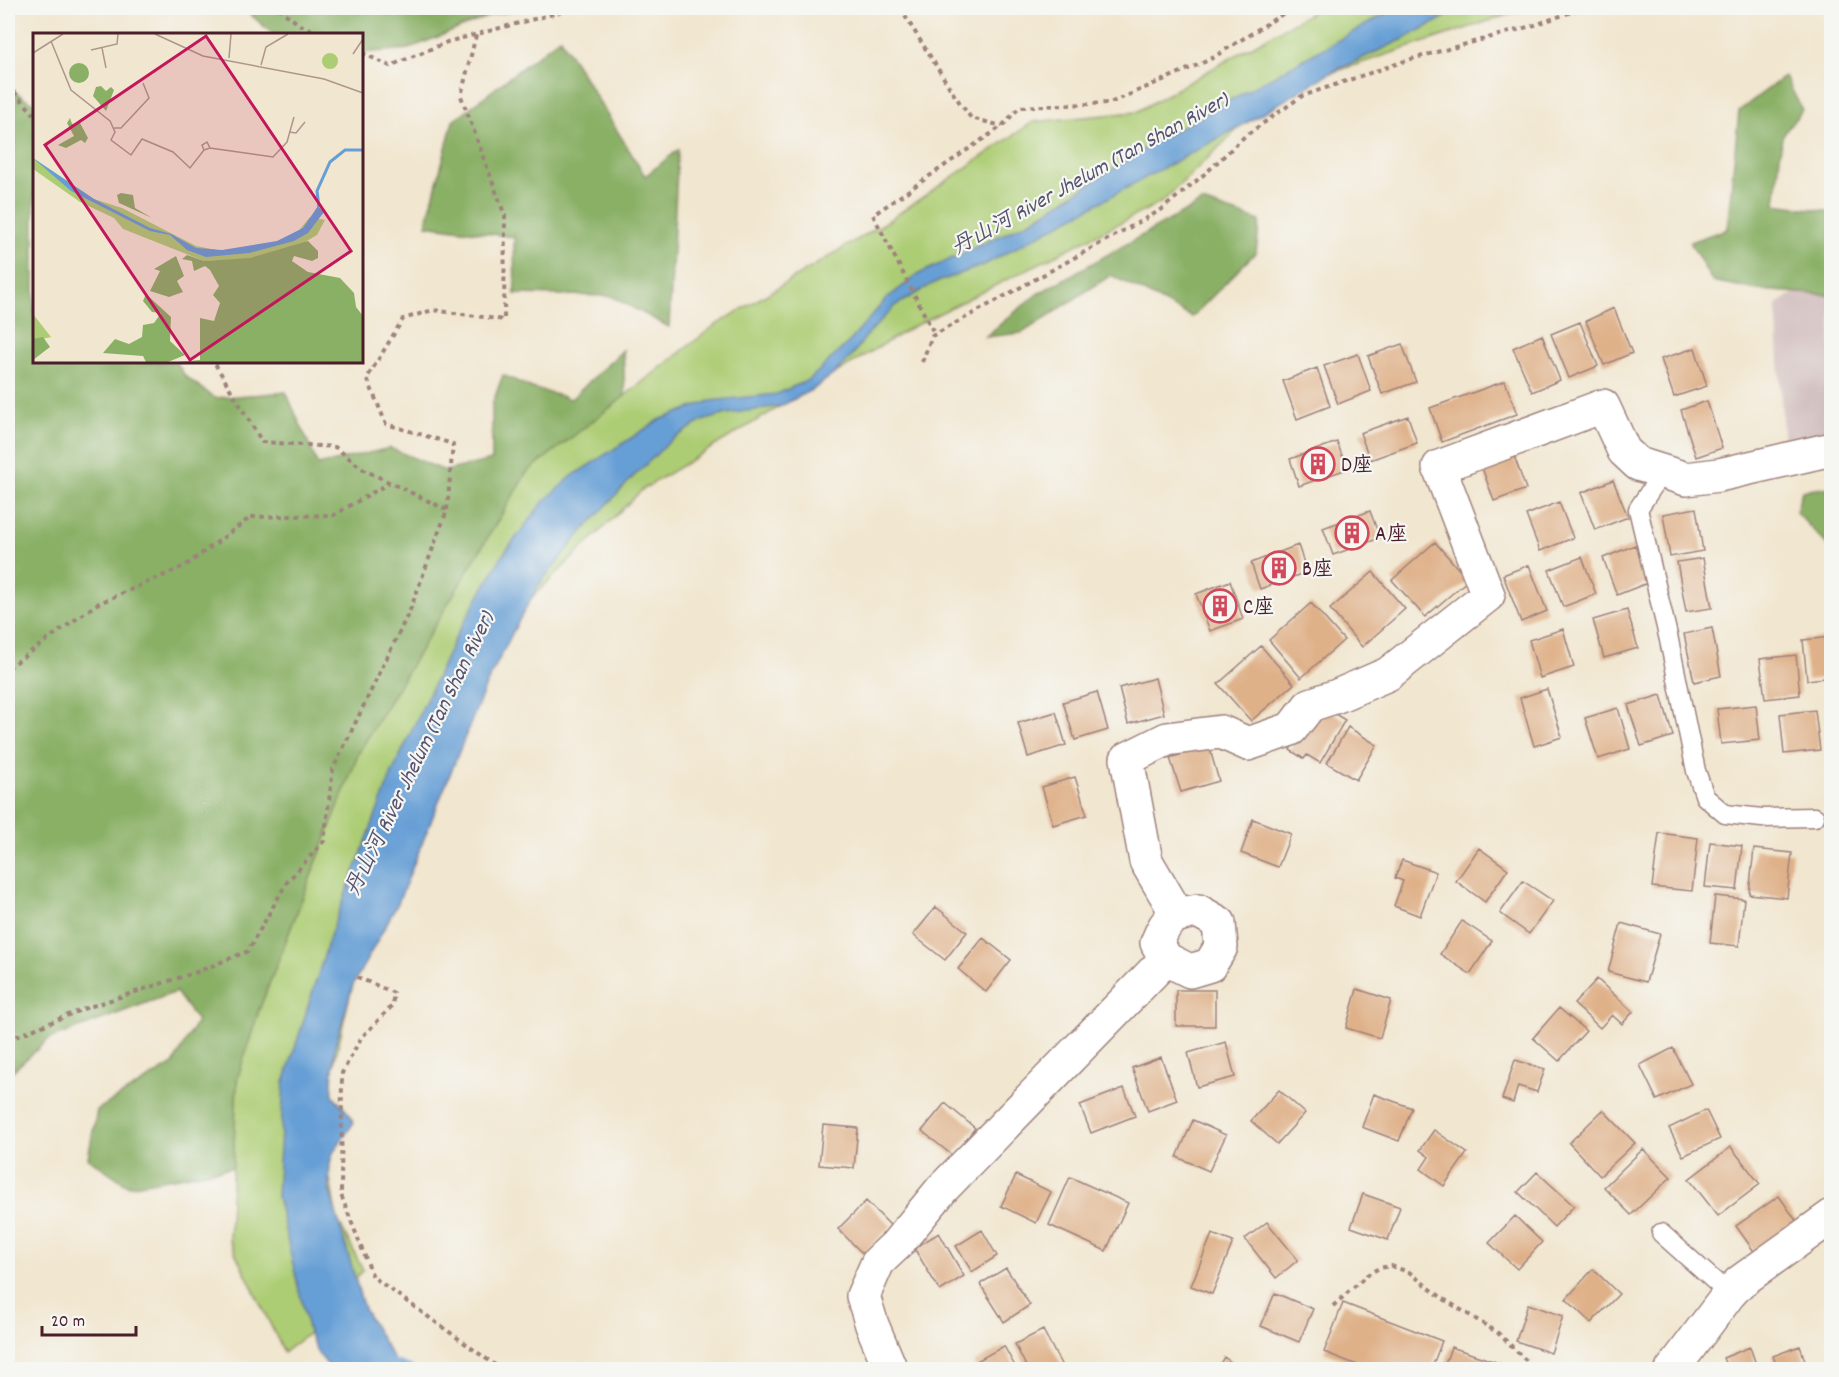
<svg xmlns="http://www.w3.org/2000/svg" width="1839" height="1377" font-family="Dekko,'LXGW WenKai TC',sans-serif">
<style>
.industrial{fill:#d2bfbf}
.green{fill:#adcd75;stroke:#7c7650;stroke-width:1.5}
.forest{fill:#8ab066;stroke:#6a6848;stroke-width:1.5}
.water{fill:#669fd5;stroke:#585f80;stroke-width:1.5}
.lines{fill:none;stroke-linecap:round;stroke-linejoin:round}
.stream{stroke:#669fd5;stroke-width:9}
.building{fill:#dfb189}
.service-casing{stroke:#9e827d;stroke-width:21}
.minor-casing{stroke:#9e827d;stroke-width:36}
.path{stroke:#9e827d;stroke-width:4;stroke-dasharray:4.5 4.5;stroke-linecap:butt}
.service{stroke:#fff;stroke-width:18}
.minor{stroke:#fff;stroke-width:33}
.labels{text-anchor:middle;stroke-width:4.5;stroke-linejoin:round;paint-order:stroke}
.poi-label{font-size:21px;fill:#4a1f2b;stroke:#f6f6f2;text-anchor:start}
.water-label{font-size:22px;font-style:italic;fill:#55526f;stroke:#f6f6f2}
.inset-river{fill:none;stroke:#669fd5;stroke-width:3}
.inset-road{fill:none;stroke:#ae968d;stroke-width:1.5}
.view{fill:#c2185b;fill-opacity:0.15;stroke:#c2185b;stroke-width:3}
.inset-edge{fill:none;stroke:#4a1f2b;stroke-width:3}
</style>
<rect width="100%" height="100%" fill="#f6f6f2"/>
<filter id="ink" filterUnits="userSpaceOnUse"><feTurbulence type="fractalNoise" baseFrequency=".0167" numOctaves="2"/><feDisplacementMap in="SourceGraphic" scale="12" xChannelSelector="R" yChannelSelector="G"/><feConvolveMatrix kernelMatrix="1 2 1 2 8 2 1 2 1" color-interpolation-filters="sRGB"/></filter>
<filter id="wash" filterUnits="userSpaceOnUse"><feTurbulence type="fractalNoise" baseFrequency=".008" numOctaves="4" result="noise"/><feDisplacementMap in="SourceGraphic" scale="24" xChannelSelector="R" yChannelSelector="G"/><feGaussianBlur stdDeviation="1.35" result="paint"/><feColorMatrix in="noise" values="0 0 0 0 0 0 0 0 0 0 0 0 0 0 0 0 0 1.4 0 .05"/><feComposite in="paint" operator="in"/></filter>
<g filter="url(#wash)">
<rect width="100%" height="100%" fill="#f1e6cf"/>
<path class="industrial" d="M1831 268V449L1784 451 1776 305Z"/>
<path class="green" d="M1319 8H1528L1328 74 1241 126 1162 202 912 327 643 489 512 617 378 873 320 1125 337 1218 363 1270 309 1333 284 1352 229 1240 238 1064 366 734 527 472 714 326 883 224 1033 122 1136 112Z"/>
<path class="forest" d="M243 8H389L390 15 397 8H528L492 15 408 49 362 53V34H273Z
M560 38 645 176 678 150 669 327 611 296 515 294 514 237 426 225 453 121Z
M1785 76 1802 110 1782 136 1775 204 1831 212V295L1758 290 1712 281 1690 242 1727 229 1739 111Z
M8 88 34 104V362H176L185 376 215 398 286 392 318 465 390 448 445 471 492 460V405L503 375 532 388 571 399 623 350 625 396 527 472 359 752 259 1010 237 1080 233 1167 129 1186 88 1158 97 1110 173 1064 197 1021 176 992 49 1039 8 1075Z
M1202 202 1260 221 1256 252 1192 317 1111 275 1022 333 985 337 1037 294Z
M1831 487H1832L1831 549 1796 512 1802 491Z"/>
<path class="water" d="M1396 8H1462L1406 38 1328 74 1241 126 984 265 932 284 895 306 867 335 851 357 835 373 815 388 781 406 727 414 702 421 671 440 633 477 581 533 540 583 517 624 486 685 398 903 353 985 335 1046 332 1082 333 1095 351 1116 353 1123C348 1133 340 1141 334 1151 328 1161 330 1176 329 1188L364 1309 394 1360V1364L387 1369H331L317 1352 309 1333 277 1196 284 1083 332 930 392 773 456 636 502 556 543 502 572 476 659 420 710 401 777 394 810 379 851 340 886 299 919 274 1033 220 1158 140Z"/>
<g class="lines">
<path class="stream" d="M385 1361 411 1370"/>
</g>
<g id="blocks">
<path class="building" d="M1614 308 1632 353 1604 365 1586 321Z
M1580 322 1598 366 1569 378 1551 334Z
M1542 335 1560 380 1532 392 1513 348Z
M1402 344 1416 382 1382 394 1368 356Z
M1695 348 1707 386 1674 397 1661 359Z
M1358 354 1371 391 1338 404 1324 366Z
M1317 368 1330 406 1297 419 1283 381Z
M1505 381 1517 414 1442 442 1430 408Z
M1707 401 1722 448 1696 457 1681 410Z
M1408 416 1417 443 1370 460 1360 433Z
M1337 442 1347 469 1299 486 1290 459Z
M1513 453 1526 489 1494 501 1481 465Z
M1613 480 1628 517 1595 530 1581 493Z
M1559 502 1573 538 1540 551 1526 515Z
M1696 508 1703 551 1670 557 1663 514Z
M1370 511 1380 538 1333 555 1323 528Z
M1435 542 1468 580 1425 617 1392 580Z
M1298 545 1307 572 1260 589 1251 563Z
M1635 545 1650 582 1617 595 1603 558Z
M1582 557 1596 594 1563 607 1549 570Z
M1703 558 1712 608 1686 612 1677 562Z
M1529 565 1547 611 1521 622 1503 575Z
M1373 572 1405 609 1362 647 1330 609Z
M1230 581 1243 619 1210 631 1196 594Z
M1311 603 1344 640 1301 678 1269 640Z
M1627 610 1638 648 1604 658 1593 620Z
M1712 628 1721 676 1694 682 1684 634Z
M1563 629 1574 667 1540 678 1529 640Z
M1832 637V677L1807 680 1803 640Z
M1261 646 1294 684 1251 721 1218 684Z
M1796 655 1800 695 1765 699 1760 659Z
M1155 678 1164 714 1128 724 1119 688Z
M1547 689 1562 737 1534 746 1520 698Z
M1097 692 1108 730 1075 740 1063 702Z
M1661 695 1673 736 1641 746 1628 705Z
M1756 705 1760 740 1721 744 1717 709Z
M1618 708 1630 749 1598 759 1585 718Z
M1327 709 1345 720 1320 763 1307 755 1304 759 1290 750 1302 729 1315 719 1319 722Z
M1815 710 1820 750 1784 754 1780 714Z
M1056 712 1066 745 1028 757 1018 723Z
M1348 727 1377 745 1356 780 1327 763Z
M1209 746 1219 781 1181 792 1170 758Z
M1075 777 1087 815 1053 825 1042 787Z
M1253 819 1291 834 1278 867 1241 853Z
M1659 833 1698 838 1692 891 1652 887Z
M1710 842 1742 846 1737 890 1705 887Z
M1479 848 1508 869 1485 902 1456 881Z
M1754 849 1792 853 1787 898 1749 894Z
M1402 860 1436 872 1420 916 1394 906 1403 881 1395 878Z
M1523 881 1553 901 1529 934 1500 913Z
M1715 896 1744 899 1739 946 1710 943Z
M936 907 967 932 945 960 913 935Z
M1462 921 1492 941 1470 974 1440 954Z
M1621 923 1660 934 1646 982 1608 972Z
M983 938 1011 960 986 992 958 969Z
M1597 979 1633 1012 1622 1024 1612 1015 1600 1028 1574 1004Z
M1357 989 1391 1000 1380 1038 1346 1028Z
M1176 990H1215V1026H1176Z
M1559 1008 1586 1031 1559 1061 1533 1038Z
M1226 1042 1235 1077 1197 1087 1188 1053Z
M1673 1048 1691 1084 1657 1100 1640 1065Z
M1161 1057 1177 1100 1148 1111 1132 1068Z
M1515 1060 1545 1069 1537 1092 1518 1086 1513 1103 1502 1099Z
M1124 1088 1135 1116 1091 1133 1080 1105Z
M1279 1090 1305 1113 1277 1144 1251 1121Z
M1374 1094 1412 1108 1399 1141 1362 1127Z
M945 1103 975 1128 953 1156 922 1131Z
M1603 1110 1635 1143 1600 1176 1569 1143Z
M1706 1110 1720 1139 1683 1156 1669 1128Z
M1193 1120 1226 1135 1209 1171 1177 1157Z
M823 1125 858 1128 854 1168 819 1165Z
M1434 1130 1467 1153 1444 1186 1421 1169 1429 1157 1420 1150Z
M1731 1147 1760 1184 1718 1216 1689 1179Z
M1643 1149 1671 1177 1631 1215 1604 1187Z
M1537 1172 1574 1206 1554 1227 1518 1192Z
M1016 1175 1051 1192 1036 1223 1001 1206Z
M1070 1177 1128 1203 1106 1251 1049 1225Z
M1363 1194 1400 1207 1388 1240 1351 1227Z
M1779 1196 1798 1223 1755 1253 1736 1226Z
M866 1201 891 1226 863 1254 838 1229Z
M1515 1216 1542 1242 1517 1269 1489 1243Z
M1267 1222 1298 1260 1276 1278 1245 1239Z
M982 1230 997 1256 972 1272 956 1246Z
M939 1233 964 1276 940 1291 914 1248Z
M1212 1234 1233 1242 1212 1294 1191 1286Z
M1006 1268 1030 1305 1004 1322 980 1284Z
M1593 1269 1619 1294 1591 1323 1566 1299Z
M1275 1293 1313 1309 1299 1342 1261 1326Z
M1343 1303 1442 1341 1431 1370H1370L1324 1352Z
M1528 1304 1563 1316 1551 1353 1516 1341Z
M1043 1330 1064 1370H1028L1015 1344Z
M1004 1346 1017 1370H977L973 1363Z
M1800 1346 1808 1370H1778L1773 1356Z
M1451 1347 1505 1365 1503 1370H1443Z
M1750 1347 1758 1370H1728L1723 1358Z
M1224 1357 1242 1370H1216Z"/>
</g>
</g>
<g filter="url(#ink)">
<use href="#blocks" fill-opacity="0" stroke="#9e827d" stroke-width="1.5"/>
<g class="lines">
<defs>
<path id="service" d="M1662 473 1638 509 1669 640 1696 771 1705 797 1725 814 1762 818 1815 817
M1661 1233 1729 1294"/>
<path id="minor" d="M1198 911 1219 923 1221 947 1210 965 1190 971 1166 959 1157 943C1167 918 1171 915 1198 911Z
M1177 914 1146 861 1127 759 1167 739 1221 732 1248 744 1291 729 1310 705 1337 696 1388 674 1488 595 1439 467 1603 406 1624 451 1638 464 1686 479 1719 475 1832 449
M891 1370 872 1325 863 1296 878 1262 896 1245 942 1189 1166 959
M1672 1370 1729 1294 1740 1282 1832 1216"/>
</defs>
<use href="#service" class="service-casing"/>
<use href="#minor" class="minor-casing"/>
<path class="path" d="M278 8 300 25 322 34
M900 8 955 96 971 118 1002 126
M362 53 390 66 447 42 576 8
M8 85 34 114
M933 331 873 215 1002 126 1020 107 1110 103 1209 60 1292 8
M922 362 932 336 1161 210 1207 172 1245 136 1302 96 1408 60 1535 25 1583 8
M447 510 453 444 386 424 367 378 403 319 433 310 504 320 505 216 461 96 476 35
M8 668 97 604 185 566 251 517 334 515 389 483
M357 977 394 993 392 1006 361 1038 342 1073 341 1195 373 1277 502 1370
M8 1040 83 1009 197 972 248 951 287 882 324 841 333 769 410 610 447 510 364 470 335 447 262 442 214 362
M1333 1306 1367 1275 1379 1268 1391 1266 1409 1272 1442 1298 1498 1333 1536 1370"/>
<use href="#service" class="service"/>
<use href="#minor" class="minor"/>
</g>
</g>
<defs>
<symbol id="building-ring" viewBox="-11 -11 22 22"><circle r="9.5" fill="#f6f6f2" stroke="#d1495b" stroke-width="1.5"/><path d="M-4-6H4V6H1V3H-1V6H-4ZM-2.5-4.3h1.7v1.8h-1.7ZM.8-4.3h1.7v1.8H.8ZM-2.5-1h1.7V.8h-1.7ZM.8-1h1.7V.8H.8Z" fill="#d1495b"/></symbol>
</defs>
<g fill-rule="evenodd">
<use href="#building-ring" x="1299" y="445" width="38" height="38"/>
<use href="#building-ring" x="1333" y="514" width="38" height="38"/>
<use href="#building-ring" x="1260" y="549" width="38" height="38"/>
<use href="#building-ring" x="1201" y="587" width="38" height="38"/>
</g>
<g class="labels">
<g class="poi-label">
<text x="1341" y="471">D座</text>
<text x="1375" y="540">A座</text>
<text x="1302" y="575">B座</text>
<text x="1243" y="613">C座</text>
</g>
<g class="water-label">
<text transform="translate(1089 172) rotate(-29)" y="8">丹山河 River Jhelum (Tan Shan River)</text>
<text transform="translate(418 753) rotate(-64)" y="8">丹山河 River Jhelum (Tan Shan River)</text>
</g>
</g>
<g transform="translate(33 33)">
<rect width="330" height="330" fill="#f1e6cf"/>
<path d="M289 28a8 8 0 1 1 16 0a8 8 0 1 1-16 0ZM0 125 61 166 89 175 163 213 189 218 229 214 263 201 277 184 292 187 284 202 262 215 214 226 171 228 90 196 81 185 47 169 0 136ZM0 281 18 304 0 308Z" fill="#adcd75"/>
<path d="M36 40a10 10 0 1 1 20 0a10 10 0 1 1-20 0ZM68 53 73 58 78 54 81 57 73 78 60 63 63 54ZM37 85 39 91 47 90 55 105 52 110 48 107 33 115 25 112 41 103 34 90ZM88 160 100 162 102 175 119 185 86 170 84 162ZM275 208 285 218V225L279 228 261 223 259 228 275 239 307 245 321 260 323 274 330 283V329H145L167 327V285L181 288 187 270 180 262 186 253 177 237 172 233 161 238 159 228 149 226 154 222 171 228 217 225ZM143 223 151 243 144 248 150 259 136 264 117 258 127 238 121 236ZM113 261 138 284 137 308 152 322 135 329H113L110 323 70 320 82 306 96 311 109 304 110 292 121 290 128 280 119 279 110 268ZM10 304 17 314 0 327V306Z" fill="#8ab066"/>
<path d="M0 125 61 166 117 195 138 201 163 215 189 217 244 208 270 195 285 173 291 179 275 200 261 208 216 220 173 224 154 217 137 202 117 198 38 158Z" fill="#669fd5"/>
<path class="inset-river" d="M286 174 284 158 297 129 312 117H330"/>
<path class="inset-road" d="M122 1 170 23 291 46 330 60M18 8 38 57 77 88 82 99 78 107 98 122 109 106 140 119 157 135 171 117M69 15 73 35M58 17 84 11 85 1M0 20 30 1M320 21 330 6M196 25 198 1M228 32 233 14 255 1M81 95H88L116 65 110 50M256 99 263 100 272 89M177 115 171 117 169 112 174 109 177 115 240 124 254 109 261 84"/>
<path class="view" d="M173 3 318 218 157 327 12 112Z"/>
<rect width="330" height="330" class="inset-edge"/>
</g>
<rect width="1839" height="1377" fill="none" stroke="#f6f6f2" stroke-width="30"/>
<path d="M42 1326v9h94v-9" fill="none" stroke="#4a1f2b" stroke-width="3"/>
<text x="51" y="1326" font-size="18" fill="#4a1f2b" stroke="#f6f6f2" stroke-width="4.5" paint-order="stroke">20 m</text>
</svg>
